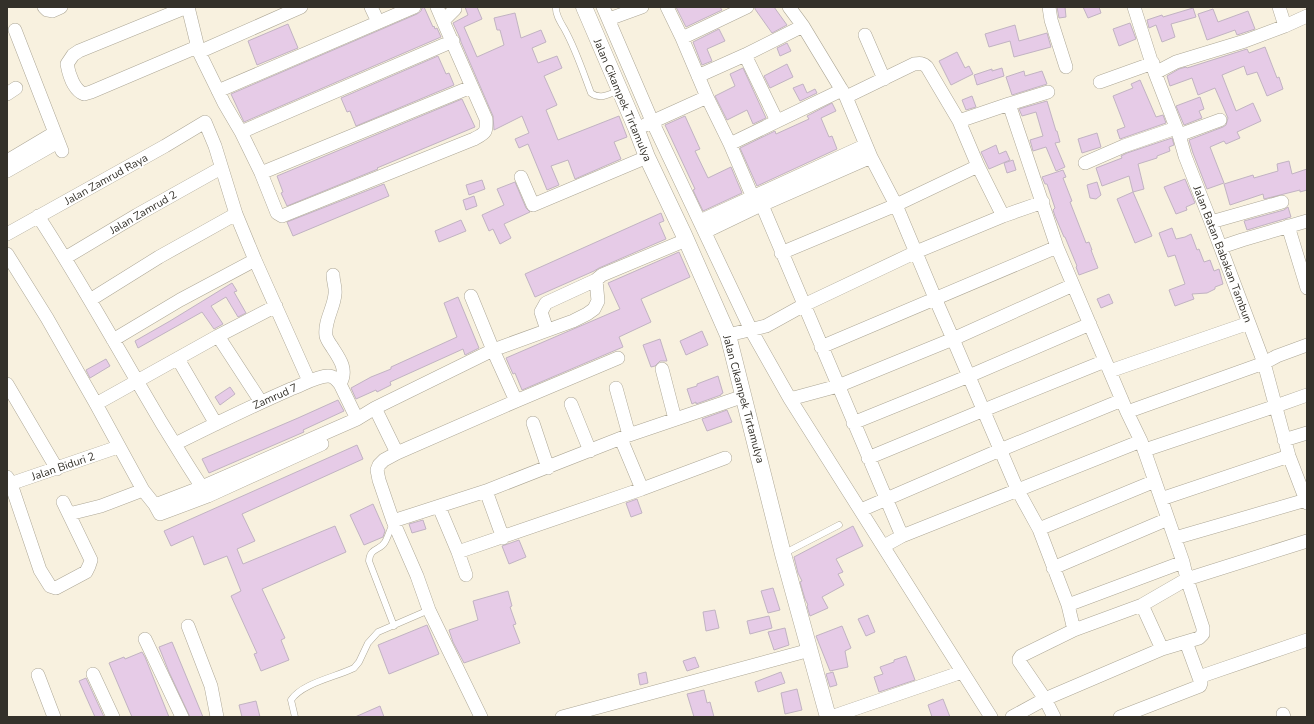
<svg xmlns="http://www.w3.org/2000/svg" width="1314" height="724" font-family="'Nunito Sans',sans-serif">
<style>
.building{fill:#e6cbe7;stroke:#c1b3c2}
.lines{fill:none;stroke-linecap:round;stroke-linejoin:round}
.service-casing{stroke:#ada796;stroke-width:7}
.minor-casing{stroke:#ada796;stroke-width:14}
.tertiary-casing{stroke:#ada796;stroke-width:17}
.service{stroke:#fff;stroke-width:6}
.minor{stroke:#fff;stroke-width:13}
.tertiary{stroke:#fff;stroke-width:16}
.labels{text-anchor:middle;stroke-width:3.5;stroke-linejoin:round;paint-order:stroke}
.street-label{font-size:11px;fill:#34312a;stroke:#fff}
</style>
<rect width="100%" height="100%" fill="#f8f1df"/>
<path class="building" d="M424 7 433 27 434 26 435 29 437 28 441 37 244 122 231 94 417 14 421 11 422 8Z
M465 7H477L482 19 464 27 477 57 504 45 500 30H497L494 18 515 13 521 38 541 30 546 42 532 48 538 63 557 56 562 68 544 76 557 105 546 110 558 140 619 116 627 137 614 142 621 159 575 179 568 160 551 166 559 185 547 190 528 144 519 148 515 139 529 133 522 116 494 130 493 116 461 42 460 38 453 23 468 15Z
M676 7H720L722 10 686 27Z
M755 7H774L787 25 772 33 755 9Z
M1057 7H1065L1066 17 1059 18Z
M1083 7H1099L1101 13 1088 18Z
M1193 8 1196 17 1171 24 1175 37 1162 42 1156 25 1149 28 1147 20 1162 15 1163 17Z
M1213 9 1218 22 1248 11 1255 29 1237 35 1235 30 1207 40 1198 14Z
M1130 23 1136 39 1119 46 1113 29Z
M288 24 298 48 257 65 248 41Z
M1015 25 1019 41 1047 33 1051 47 1014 57 1010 41 989 47 985 34Z
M719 29 725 41 707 49 712 61 702 65 693 42Z
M787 43 791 51 780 56 777 48Z
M1265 47 1277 78 1279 77 1283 89 1267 96 1257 72 1247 75 1244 66 1222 75 1236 111 1253 103 1261 121 1237 132 1240 138 1226 144 1224 141 1210 147 1224 183 1207 189 1193 153 1189 140 1223 127 1226 125 1228 118 1215 88 1198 95 1192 78 1170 86 1167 76 1179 69 1186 67 1187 68 1247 49 1249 53Z
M957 52 965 68 969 66 973 74 951 85 939 61Z
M438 56 446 74 449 73 454 85 356 126 350 111 347 112 341 98Z
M787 64 793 77 770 88 764 76Z
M743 68 766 118 753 124 747 110 727 120 715 96 735 86 730 74Z
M1002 68 1004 76 977 85 974 75 992 69V71Z
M1024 71 1025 76 1042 71 1047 84 1012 95 1006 77Z
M1140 80 1156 117 1163 115 1166 123 1120 139 1117 130 1125 127 1113 96 1133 88 1131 84Z
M803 84 807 93 815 89 817 93 800 101 793 88Z
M972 96 976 107 966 110 962 100Z
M1200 97 1204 109 1199 111 1202 118 1184 125 1176 106Z
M462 99 475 127 377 168 378 169 287 206 281 193 283 192 277 176Z
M1047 101 1056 131H1057L1060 142 1055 143 1065 167 1056 171 1046 147 1033 151 1030 140 1043 136 1036 112 1022 116 1019 109Z
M832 103 836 111 821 118 829 137 832 136 837 149 757 186 740 148 775 131 776 134 809 119 807 116Z
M685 116 700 149 695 151 708 178 731 167 742 193 703 211 693 190 695 189 665 125Z
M1097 133 1101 147 1082 153 1078 139Z
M1172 138 1174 145 1169 147 1170 151 1157 156V158L1138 164 1144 189 1133 192 1129 176 1102 186 1096 168 1122 158 1121 156 1127 153Z
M996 145 999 154 1006 151 1010 160 989 169 981 152Z
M1013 160 1016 170 1007 173 1004 163Z
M1289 161 1292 174 1307 169V190L1300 192V190L1264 199 1263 194 1230 205 1224 184 1253 175 1254 178 1278 171 1277 164Z
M1063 170 1066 177 1063 178 1072 201 1070 202 1086 243 1089 242 1092 250H1091L1098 268 1079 275 1076 267 1077 266 1065 237H1064L1055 216 1053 210 1055 208 1047 184H1045L1042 177Z
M1185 179 1195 203 1186 207 1187 210 1176 214 1164 187Z
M482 180 485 189 469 195 466 185Z
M515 182 526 208 530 212 504 224 511 238 500 244 493 229 489 231 482 215 504 205 497 189Z
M1097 182 1101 195 1096 199 1090 198 1087 185Z
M384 184 389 196 293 236 287 222Z
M1133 192 1152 236 1135 243 1117 199Z
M474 196 477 206 466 210 463 200Z
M1288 207 1291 217 1247 230 1244 221 1284 210Z
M661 213 664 221 659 223 666 239 599 268 594 271 535 297 525 274Z
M461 220 466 231 439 242 435 231Z
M1172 228 1176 239 1185 237 1191 234 1197 250 1199 249 1204 262 1210 260 1214 271 1219 269 1223 284 1215 287V289L1207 293 1192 294 1194 299 1175 306 1169 290 1185 284 1175 255 1168 257 1159 233Z
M679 252 690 277 641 299 651 322 619 337 623 347 522 390 515 373 513 374 506 358 620 309 608 283Z
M232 283 237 291 234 292 246 313 238 317 226 297 211 306 223 324 214 329 202 312 138 348 135 341 170 321Z
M1109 294 1113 303 1101 308 1097 299Z
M458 297 479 348 465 355 463 349 390 382 391 385 377 392 376 390 356 399 351 388 371 377 391 369V367L457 337 444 303Z
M702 331 708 345 686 355 680 341Z
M660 339 667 361H660L655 366 651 367 643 345Z
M106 359 110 366 90 378 86 370Z
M718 376 723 393 721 394V395L696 404V402L692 404 687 389 697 386V384Z
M230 387 235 394 220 405 215 397Z
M338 400 344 411 303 430 304 432 209 473 202 459 298 418Z
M727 410 732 422 707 431 702 419Z
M357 445 363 459 242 514 255 541 237 549 243 564 335 526 346 552 262 589 285 638 281 640 289 660 261 671 254 654 257 653 231 596 241 591 227 556 204 565 193 536 171 546 164 531Z
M637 499 642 513 631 517 626 503Z
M373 504 385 531 383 537 364 545 350 515Z
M423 520 426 529 412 533 409 524Z
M853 526 863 546 836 559 843 572 838 574 844 585 822 597 828 608 810 616 807 606 808 605 805 599 800 582 802 581 798 573 794 557Z
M519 540 526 557 509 564 502 546Z
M773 588 780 610 768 613 761 591Z
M508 591 512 606 510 607 516 624 513 625 520 643 464 663 453 642 449 630 478 620 473 601Z
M715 610 719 628 706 631 703 612Z
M868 615 875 632 866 636 858 619Z
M769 616 772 628 750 634 747 621Z
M427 625 439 654 389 674 378 645Z
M842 626 851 648 845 651 848 667 830 671 816 636Z
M785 628 789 645 774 650 768 632Z
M172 642 203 717H190L169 672 159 647Z
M142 652 145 657 169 717H132L109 663 124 657 125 659Z
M906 656 915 680 879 692 874 677 883 674 880 667 894 662V660Z
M695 657 699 667 687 671 683 661Z
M646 672 648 683 640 685 638 674Z
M781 672 785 683 758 692 755 682Z
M833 672 837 685 830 687 826 674Z
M86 678 104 717H95L79 681Z
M797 689 802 710 785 714 781 693Z
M704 690 707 703 710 702 714 717H694L687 694Z
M943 699 950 717H932L928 705Z
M256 701 260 717H242L239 705Z
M380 706 384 717H355Z"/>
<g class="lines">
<defs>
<path id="service" d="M556 7C555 14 561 23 565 30 576 50 583 72 591 93 600 100 610 94 619 90
M393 524C390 529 388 537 385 542 380 551 370 547 369 561L394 626
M783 554 839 525
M295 717 291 700C302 683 336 677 354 668L359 662 368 643 378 632 429 610"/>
<path id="minor" d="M44 7 47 10 52 11 61 7
M187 7 79 51 73 55 67 64C69 75 74 90 84 94L91 92 197 47
M188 7 199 52 224 103 241 132 261 173 277 213 282 216 474 139C485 133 487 133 486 119L443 21 455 9
M371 7 378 22
M437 7 443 21
M603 7 652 121 751 330 790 399 991 717
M667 7 682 38 707 97 730 144 757 207
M789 7 803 26 846 97 871 157 896 205 935 298 953 339 1017 489 1039 529 1068 605 1074 630
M1049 7 1051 20 1066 67
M1134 7 1155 73 1179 135 1185 156 1211 222 1264 363 1289 456 1307 503
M1279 7 1285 26 1307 16
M609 19 642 7
M15 30 62 151
M865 35 884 79
M682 38 747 7
M199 52 301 7
M745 55 777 121
M1155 73 1176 62 1245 41 1285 26
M698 76 745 55 803 26
M1100 82 1153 63
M218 91 414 7
M7 94 16 88
M846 97 914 64C920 63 923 63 927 67L959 121 978 166 1003 216
M1009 104 1057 247 1127 412 1141 441 1183 562 1187 579 1203 628V634L1199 638 1162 649 1045 699 1012 717
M959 121 1009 104 1048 92
M645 125 707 97
M241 132 453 41
M1179 135 1220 120
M730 144 842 90
M7 161 54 133
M1085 163 1124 146 1176 128
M7 171 58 142
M261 173 471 87
M521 177 533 205 647 157
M762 205 902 536
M38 216C82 283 120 353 161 422 176 446 190 470 206 493
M700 221 866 145
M1211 222 1282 202
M1288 226 1307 288
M705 232 757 207 871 157
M7 234 165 146 205 122 215 146 236 214 255 260 309 381
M1221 247 1242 240 1307 221
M781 253 896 205 978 166
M7 254 47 318 96 404 143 490 155 505 160 514 208 496 322 444
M65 258 137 215 221 168
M333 275C333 281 336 288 335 294 334 308 324 321 326 336 327 340 330 344 332 347 340 359 348 370 340 384
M471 296 493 350 516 401
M90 300 159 257 236 214
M547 330 541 312 546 303 596 280
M728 335 766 326 804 305 916 252 1003 216 1043 202
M218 336 261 402
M113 340 180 300 255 260
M821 347 1057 247
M178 359 216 424
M662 369 675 419
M1110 371 1249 323
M7 384 57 469
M616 388 629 435
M790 399 838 386 953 339 1073 285
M96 404 218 336 276 306
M571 404 590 451
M375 408 397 453 384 460 379 465 377 470 379 480 393 521 417 576 429 610 481 717
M1127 412 1264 363 1277 356 1307 345
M533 423 548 468
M853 423 969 376 1090 324
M621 439 642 489
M1284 440 1307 433
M175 444C213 425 252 406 291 389 302 385 317 376 328 376 334 376 337 380 340 384L357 419
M1145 450 1276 406 1307 395
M397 453 516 401 618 358
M868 458 984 410 1105 361
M7 477 11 484 40 570 50 586 56 588 86 572 89 566 91 560 63 502
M7 485 118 447
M486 491 503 538
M1161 499 1289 456
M155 505 202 487 357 419 375 408 493 350 573 321 587 314 594 309 598 301 596 280 602 275 686 240
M439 507 458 552 642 489 725 458
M861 510 1000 450 1122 400
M69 514 101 506 143 490
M393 521 486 491 629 435 744 396
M1039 529 1155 481
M1175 538 1306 500
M884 546 902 536 1141 441
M458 552 466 575
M1053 568 1168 519
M1068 605 1183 562
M1142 605 1162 649
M188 626 211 686 217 717
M145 639 182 717
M93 674 113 717
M38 675 54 717
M1199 677 1307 640
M1283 714 1284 717
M562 717 810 650
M831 717 962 672
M1054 717 1045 699 1019 661V659L1021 656 1074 630 1142 605 1187 579 1307 541
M1120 717 1200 686 1201 683 1186 642"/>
<path id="tertiary" d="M584 7 636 128 647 157 684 235 728 335 783 554 828 717"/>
</defs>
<use href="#service" class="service-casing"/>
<use href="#minor" class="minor-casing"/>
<use href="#tertiary" class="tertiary-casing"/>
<use href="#service" class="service"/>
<use href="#minor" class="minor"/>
<use href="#tertiary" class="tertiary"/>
</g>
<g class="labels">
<g class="street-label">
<text transform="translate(623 100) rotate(67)" y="4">Jalan Cikampek Tirtamulya</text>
<text transform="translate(106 179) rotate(-29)" y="4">Jalan Zamrud Raya</text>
<text transform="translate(143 212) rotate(-30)" y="4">Jalan Zamrud 2</text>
<text transform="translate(1223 254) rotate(69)" y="4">Jalan Batan Babakan Tambun</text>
<text transform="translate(275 396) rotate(-24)" y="4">Zamrud 7</text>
<text transform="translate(744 399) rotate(75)" y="4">Jalan Cikampek Tirtamulya</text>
<text transform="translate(63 466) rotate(-19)" y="4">Jalan Biduri 2</text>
</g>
</g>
<rect width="1314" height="724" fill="none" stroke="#34312a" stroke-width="16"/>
</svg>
